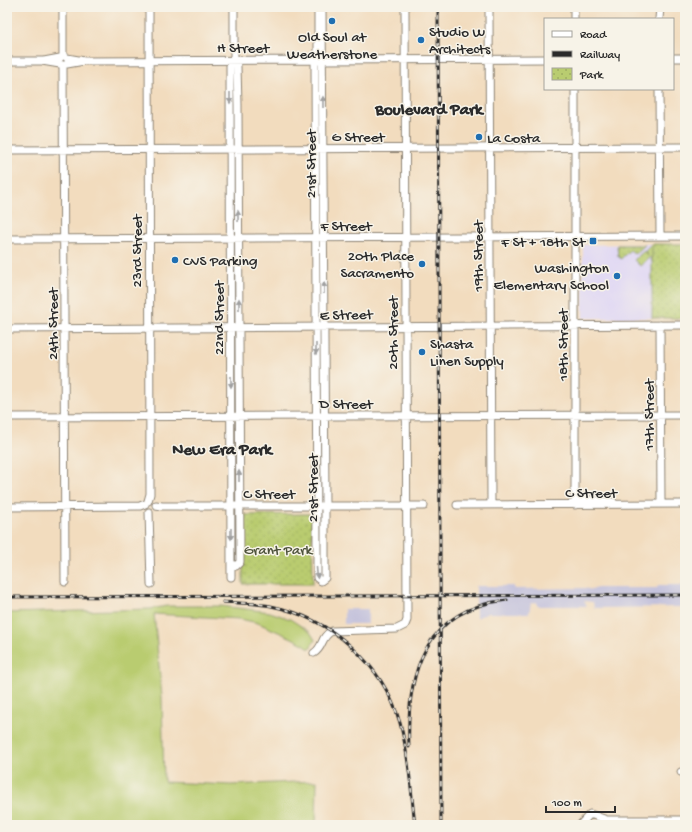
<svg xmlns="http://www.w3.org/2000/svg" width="692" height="832" font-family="'Gochi Hand',sans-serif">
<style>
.built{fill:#ded5f5}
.industrial{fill:#c3c1db}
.grass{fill:#b9cc70;stroke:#727c4e}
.park{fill:url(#park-dots);stroke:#727c4e}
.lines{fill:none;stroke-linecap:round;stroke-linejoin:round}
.minor-casing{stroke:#8e8474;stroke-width:9}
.minor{stroke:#fff;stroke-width:7}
.rail-casing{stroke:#2b2b2b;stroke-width:3}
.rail{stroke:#f7f3e8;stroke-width:1.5;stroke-dasharray:4.5;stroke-linecap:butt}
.oneway{fill:#a0a0a0}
.poi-dot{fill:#1f6fb2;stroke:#f7f3e8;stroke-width:1.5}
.labels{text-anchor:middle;stroke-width:3;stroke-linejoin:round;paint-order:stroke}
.poi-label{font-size:15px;fill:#2b2b2b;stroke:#f7f3e8;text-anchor:start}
.street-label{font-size:15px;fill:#2b2b2b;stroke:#f7f3e8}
.park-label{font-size:15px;fill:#4e533c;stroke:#f7f3e8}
.quarter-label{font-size:17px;font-weight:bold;fill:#2b2b2b;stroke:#f7f3e8}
</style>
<defs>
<pattern id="park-dots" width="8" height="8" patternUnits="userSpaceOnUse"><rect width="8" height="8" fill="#b9cc70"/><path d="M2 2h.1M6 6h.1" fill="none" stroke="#9faf61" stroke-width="1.8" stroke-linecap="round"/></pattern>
</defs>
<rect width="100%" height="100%" fill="#f7f3e8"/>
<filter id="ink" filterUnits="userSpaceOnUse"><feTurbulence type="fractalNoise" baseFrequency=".025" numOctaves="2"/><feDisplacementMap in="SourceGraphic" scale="8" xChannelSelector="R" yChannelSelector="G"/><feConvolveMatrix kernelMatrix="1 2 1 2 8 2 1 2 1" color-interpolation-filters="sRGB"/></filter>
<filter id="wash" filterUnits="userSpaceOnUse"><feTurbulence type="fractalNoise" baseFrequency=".012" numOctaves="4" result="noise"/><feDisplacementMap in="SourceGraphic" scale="16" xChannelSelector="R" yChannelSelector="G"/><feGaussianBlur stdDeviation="0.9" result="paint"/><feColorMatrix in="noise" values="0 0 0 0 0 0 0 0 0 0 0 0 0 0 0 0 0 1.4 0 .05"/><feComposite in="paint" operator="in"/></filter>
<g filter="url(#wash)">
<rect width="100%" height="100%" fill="#f2dcbe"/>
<path class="built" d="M652 244V318H583V245Z"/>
<path class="industrial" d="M658 585H685V607L594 608 593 602 584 601 587 606H537V602L531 603 529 613H488L476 618V586H514V589L585 588 592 590 597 588H657Z
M344 609H368V624H344Z"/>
<path class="grass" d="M651 245H667L652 262 650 257 640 266 634 260 644 251 648 256 645 251Z
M167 606H221L270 612 290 619 310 632 315 640 309 649 305 645 292 638 258 623 240 619 154 614 162 697 164 782 231 785 317 781 316 825H7V613L150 609Z"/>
<path class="park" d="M652 244H685V318H652Z
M617 245H645L635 254 630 250 621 259 618 256Z
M309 514 312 518 313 584H243V515Z"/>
</g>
<g filter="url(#ink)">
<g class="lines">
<defs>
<path id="minor" d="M318 7V51L315 65 317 550V578L321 581 325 578V506L322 7
M489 7 491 505
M574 7V19
M659 19 660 7
M63 56V7
M67 58 84 61
M673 58H685
M7 61H42L60 64
M44 61 60 58
M67 64 84 61 545 59
M63 65 65 582
M659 89 660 236
M7 150 685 147
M7 239 685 236
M660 325 661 504
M7 329 685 325
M7 417 685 415
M574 490 581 499 613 502
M148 501 150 494 149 7
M156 505 162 506H424
M457 505 685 504
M575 505V89
M7 507 140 506 145 504
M149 512 151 584
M231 562 232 564 236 566 240 562 238 105 237 66 234 60V7
M231 577 230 65 234 60
M314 653C324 647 320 637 332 631L397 629 405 625 407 620 405 7
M681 772H685
M580 825 590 814 607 820H685"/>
</defs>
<use href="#minor" class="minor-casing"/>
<use href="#minor" class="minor"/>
<defs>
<path id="rail" d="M438 7 441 825
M7 597 685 595
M223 602C239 603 256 603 271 606 331 618 383 664 400 723 409 756 411 791 415 825
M409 747C406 675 423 609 507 600"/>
</defs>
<use href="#rail" class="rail-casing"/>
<use href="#rail" class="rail"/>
</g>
<defs><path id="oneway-solid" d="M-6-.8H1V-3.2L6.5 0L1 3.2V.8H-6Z"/></defs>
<g class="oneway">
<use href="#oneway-solid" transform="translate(230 98) rotate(90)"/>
<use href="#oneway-solid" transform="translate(323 102) rotate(-90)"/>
<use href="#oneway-solid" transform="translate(238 216) rotate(-91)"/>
<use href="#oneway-solid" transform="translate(324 288) rotate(-90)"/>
<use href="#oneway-solid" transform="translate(239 304) rotate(-90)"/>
<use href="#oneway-solid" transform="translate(316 349) rotate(90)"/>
<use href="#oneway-solid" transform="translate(231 382) rotate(90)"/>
<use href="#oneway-solid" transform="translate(239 476) rotate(-90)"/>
<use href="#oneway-solid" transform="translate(231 534) rotate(90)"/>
<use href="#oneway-solid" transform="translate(317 573) rotate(85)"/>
</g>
</g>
<g class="poi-dot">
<circle cx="332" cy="21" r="4"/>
<circle cx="421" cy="40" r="4"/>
<circle cx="479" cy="137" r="4"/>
<rect x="589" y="237" width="8" height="8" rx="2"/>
<circle cx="175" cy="260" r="4"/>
<circle cx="422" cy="264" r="4"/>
<circle cx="617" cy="276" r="4"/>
<circle cx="422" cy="352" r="4"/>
</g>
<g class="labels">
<g class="poi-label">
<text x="429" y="36">Studio W<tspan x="429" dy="17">Architects</tspan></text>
<text x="332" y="41" text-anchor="middle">Old Soul at<tspan x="332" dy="17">Weatherstone</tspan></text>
<text x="487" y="142">La Costa</text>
<text x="585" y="246" text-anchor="end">F St + 18th St</text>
<text x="414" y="260" text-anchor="end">20th Place<tspan x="414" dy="17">Sacramento</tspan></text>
<text x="183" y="265">CVS Parking</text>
<text x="609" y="272" text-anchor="end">Washington<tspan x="609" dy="17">Elementary School</tspan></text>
<text x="430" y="348">Shasta<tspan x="430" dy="17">Linen Supply</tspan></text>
</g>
<g class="street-label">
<text x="243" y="52">H Street</text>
<text x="358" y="141">G Street</text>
<text transform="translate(310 164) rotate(-90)" y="5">21st Street</text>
<text x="346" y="230">F Street</text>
<text transform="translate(136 251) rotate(-90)" y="5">23rd Street</text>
<text transform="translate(477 256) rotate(-90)" y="5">19th Street</text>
<text transform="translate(346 314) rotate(-1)" y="5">E Street</text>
<text transform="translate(218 318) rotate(-90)" y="5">22nd Street</text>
<text transform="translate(52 324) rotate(-90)" y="5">24th Street</text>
<text transform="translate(392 333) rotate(-90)" y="5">20th Street</text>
<text transform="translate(562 345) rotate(-90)" y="5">18th Street</text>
<text x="346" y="408">D Street</text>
<text transform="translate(648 415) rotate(-90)" y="5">17th Street</text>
<text transform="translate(312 488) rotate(-90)" y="5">21st Street</text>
<text x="591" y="497">C Street</text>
<text x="269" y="498">C Street</text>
</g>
<g class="park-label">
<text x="278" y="554">Grant Park</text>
</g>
<g class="quarter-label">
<text x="429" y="114">Boulevard Park</text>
<text x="222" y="454">New Era Park</text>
</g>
</g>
<rect width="692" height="832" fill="none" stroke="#f7f3e8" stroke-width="24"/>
<rect x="544" y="18" width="130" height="72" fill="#f7f3e8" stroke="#a5a39c"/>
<rect x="552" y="31" width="20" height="6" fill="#ffffff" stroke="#a5a39c"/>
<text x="580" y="38" font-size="12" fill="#2b2b2b">Road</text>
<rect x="552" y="51" width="20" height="6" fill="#2b2b2b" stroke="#a5a39c"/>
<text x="580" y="58" font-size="12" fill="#2b2b2b">Railway</text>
<rect x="552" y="68" width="20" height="12" fill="url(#park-dots)" stroke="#a5a39c"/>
<text x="580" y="78" font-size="12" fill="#2b2b2b">Park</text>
<path d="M546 806v6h69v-6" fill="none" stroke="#2b2b2b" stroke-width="2"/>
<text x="552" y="806" font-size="12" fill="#2b2b2b" stroke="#f7f3e8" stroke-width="3" paint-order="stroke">100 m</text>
</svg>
